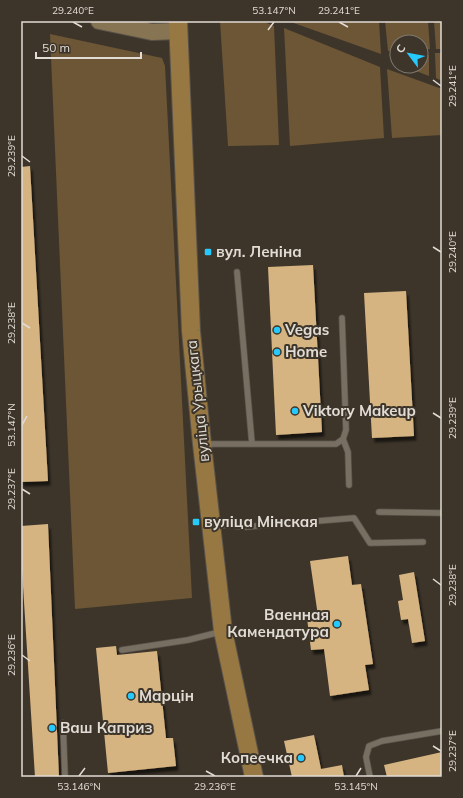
<svg xmlns="http://www.w3.org/2000/svg" width="463" height="798" font-family="Mulish,sans-serif">
<style>
.green{fill:#6c5636}
.building{fill:#d6b482;filter:url(#shadow)}
.lines{fill:none;stroke-linecap:round;stroke-linejoin:round}
.service-casing{stroke:#595249;stroke-width:7}
.secondary-casing{stroke:#595249;stroke-width:18}
.primary-casing{stroke:#595249;stroke-width:20}
.service{stroke:#776f62;stroke-width:5.5}
.secondary{stroke:#877452;stroke-width:16}
.primary{stroke:#977843;stroke-width:18}
.ticks{fill:none;stroke:#e1dcd5;stroke-width:1.5}
.poi-dot{fill:#26c9fe;stroke:#3d352a;stroke-width:1.5}
.labels{text-anchor:middle;stroke-width:4;stroke-linejoin:round;paint-order:stroke}
.poi-label{font-size:15px;font-weight:bold;fill:#e1dcd5;stroke:#3d352a;text-anchor:start}
.street-label{font-size:15px;fill:#e1dcd5;stroke:#3d352a}
.neatline{fill:none;stroke:#e1dcd5;stroke-width:1.5}
.ticks-label{font-size:10px;text-anchor:middle;fill:#e1dcd5}
</style>
<defs>
<filter id="shadow"><feDropShadow dx="2.5" dy="4.5" stdDeviation="1" flood-color="#0009"/></filter>
</defs>
<rect width="100%" height="100%" fill="#3d352a"/>
<path class="green" d="M220 21H262L274 26 279 145 228 146Z
M288 21H379L381 54Z
M385 21H428L430 49 421 50V42H397V50L388 51Z
M434 21H442V49H436Z
M284 28 380 67 384 138 290 146Z
M50 34 162 58 165 66 192 598 75 609Z
M435 53H442V81L436 78Z
M421 55H429V76L403 66H421Z
M387 69 442 89V135L392 138Z"/>
<path class="building" d="M30 166 48 481 21 482V167Z
M313 265 322 432 276 435 268 267Z
M406 291 414 436 372 438 364 293Z
M48 524 59 777H35L21 554V526Z
M348 556 352 585 361 584 373 664 365 665 369 690 330 696 324 649 311 650 307 618 318 616 310 561Z
M414 572 425 641 412 643 408 619 401 620 398 601 403 600 399 575Z
M116 646 117 655 157 651 166 738H173L176 766 108 773 96 648Z
M314 735 321 769 342 765 344 777H292L284 741Z
M442 752V777H387L384 765Z"/>
<g class="lines">
<defs>
<path id="service" d="M237 272 252 444
M343 439 348 452 349 485
M204 444H336L343 439 346 430 342 318
M379 512 442 513
M213 526 230 525 244 527 354 518 370 543 423 542
M122 650 188 640 220 632
M63 723 65 777
M370 777 366 757 369 746 382 741 442 731"/>
<path id="secondary" d="M99 21 152 32 178 31"/>
<path id="primary" d="M178 21 191 331 202 444 223 631 254 777"/>
</defs>
<use href="#service" class="service-casing"/>
<use href="#secondary" class="secondary-casing"/>
<use href="#primary" class="primary-casing"/>
<use href="#service" class="service"/>
<use href="#secondary" class="secondary"/>
<use href="#primary" class="primary"/>
</g>
<path class="ticks" d="M73 22 82 27M339 22 348 27M268 30 274 22M433 80 441 86M22 156 30 162M433 247 441 252M22 323 30 328M433 413 441 418M22 425 27 416M22 489 30 494M433 579 441 585M22 655 30 661M433 746 441 751M206 771 215 776M79 776 85 768M356 776 361 768"/>
<g class="poi-dot">
<rect x="204" y="248" width="8" height="8" rx="2"/>
<circle cx="277" cy="330" r="4"/>
<circle cx="277" cy="352" r="4"/>
<circle cx="295" cy="411" r="4"/>
<rect x="192" y="518" width="8" height="8" rx="2"/>
<circle cx="337" cy="624" r="4"/>
<circle cx="131" cy="696" r="4"/>
<circle cx="52" cy="728" r="4"/>
<circle cx="301" cy="758" r="4"/>
</g>
<g class="labels">
<g class="poi-label">
<text x="216" y="257">вул. Леніна</text>
<text x="285" y="335">Vegas</text>
<text x="285" y="357">Home</text>
<text x="303" y="416">Viktory Makeup</text>
<text x="204" y="527">вуліца Мінская</text>
<text x="329" y="620" text-anchor="end">Ваенная<tspan x="329" dy="17">Камендатура</tspan></text>
<text x="139" y="701">Марцін</text>
<text x="60" y="733">Ваш Каприз</text>
<text x="293" y="763" text-anchor="end">Копеечка</text>
</g>
<g class="street-label">
<text transform="translate(198 401) rotate(-96)" y="5">вуліца Урыцкага</text>
</g>
</g>
<rect width="463" height="798" fill="none" stroke="#3d352a" stroke-width="44"/>
<g transform="translate(409 54) rotate(302)"><circle r="19" fill="#3d352a" stroke="#7f786e"/>
<path d="M0-3L7 15L0 10L-7 15Z" fill="#26c9fe"/>
<text y="-6" font-size="11" font-weight="bold" text-anchor="middle" fill="#e1dcd5">С</text>
</g>
<path d="M36 52v6h105v-6" fill="none" stroke="#e1dcd5" stroke-width="2"/>
<text x="42" y="52" font-size="12" fill="#e1dcd5" stroke="#3d352a" stroke-width="3" paint-order="stroke">50 m</text>
<rect x="22" y="22" width="419" height="754" class="neatline"/>
<g class="ticks-label">
<text x="73" y="14">29.240°E</text>
<text x="274" y="14">53.147°N</text>
<text x="339" y="14">29.241°E</text>
<text transform="translate(452 86) rotate(-90)" y="4">29.241°E</text>
<text transform="translate(11 156) rotate(-90)" y="4">29.239°E</text>
<text transform="translate(452 252) rotate(-90)" y="4">29.240°E</text>
<text transform="translate(11 323) rotate(-90)" y="4">29.238°E</text>
<text transform="translate(452 418) rotate(-90)" y="4">29.239°E</text>
<text transform="translate(11 425) rotate(-90)" y="4">53.147°N</text>
<text transform="translate(11 489) rotate(-90)" y="4">29.237°E</text>
<text transform="translate(452 585) rotate(-90)" y="4">29.238°E</text>
<text transform="translate(11 655) rotate(-90)" y="4">29.236°E</text>
<text transform="translate(452 751) rotate(-90)" y="4">29.237°E</text>
<text x="79" y="790">53.146°N</text>
<text x="215" y="790">29.236°E</text>
<text x="356" y="790">53.145°N</text>
</g>
</svg>
